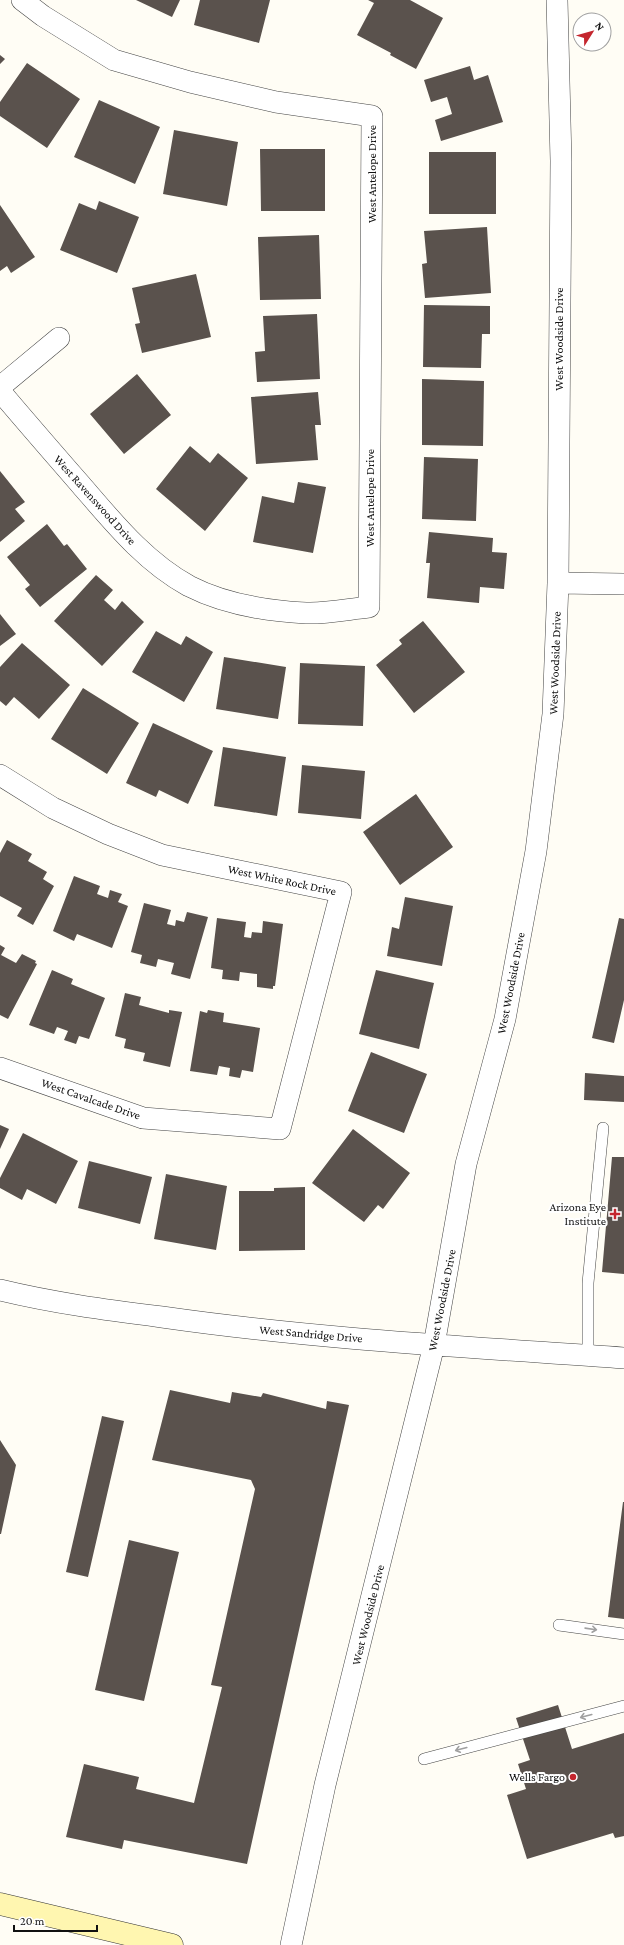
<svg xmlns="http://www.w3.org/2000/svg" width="624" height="1945" font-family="'Crimson Pro',serif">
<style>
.building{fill:#5a524d}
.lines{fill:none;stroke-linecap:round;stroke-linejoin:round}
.lane-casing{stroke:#444;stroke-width:12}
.street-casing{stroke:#444;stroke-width:22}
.secondary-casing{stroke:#333;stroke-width:23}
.lane{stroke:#fff;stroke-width:11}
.street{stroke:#fff;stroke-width:21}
.secondary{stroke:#fff6b0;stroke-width:22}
.oneway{stroke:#a0a0a0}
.poi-dot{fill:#c4262e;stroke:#fff;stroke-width:1.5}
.labels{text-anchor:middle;stroke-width:4;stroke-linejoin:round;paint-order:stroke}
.street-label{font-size:12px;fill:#111;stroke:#fff}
.poi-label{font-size:12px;fill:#111;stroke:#fff;text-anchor:end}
</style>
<rect width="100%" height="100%" fill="#fffdf5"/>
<path class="building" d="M136 0H180L172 17Z
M200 0H270L259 43 194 25Z
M368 0H410L443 18 416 69 390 55 391 53 357 35 374 3Z
M0 55 5 59 0 64Z
M27 63 80 99 47 148 0 116V102Z
M470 66 474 80 488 75 503 122 441 141 435 120 452 114 447 97 431 102 424 80Z
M99 100 160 127 135 184 74 157Z
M174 130 238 142 227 206 163 194Z
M260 149H325V211H261Z
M429 152H496V214H429Z
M99 201 139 217 117 273 60 250 79 203 96 210Z
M0 205 35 257 11 273 7 266 0 271Z
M487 227 491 293 425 298 422 264 427 263 424 231Z
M319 235 321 299 260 300 258 237Z
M196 274 211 337 142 353 135 324 140 323 132 288Z
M424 305 490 306V334H482L481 368 423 367Z
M317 314 320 379 257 382 255 352 265 351 263 316Z
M137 374 171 415 124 454 90 414Z
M422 379 484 381 483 446 422 445Z
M318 392 321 425H315L318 460 256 464 251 397Z
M190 446 210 463 218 453 248 478 205 531 156 489Z
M424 457 478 459 476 521 422 519Z
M0 471 25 502 15 509 25 521 0 542Z
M298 482 326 487 313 553 253 542 262 496 294 503Z
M47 524 64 546 67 544 87 569 40 607 25 589 30 585 7 557Z
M429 532 493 538 492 552 507 553 504 589 480 587 479 603 427 598 430 563H426Z
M96 575 113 590 104 600 115 610 122 601 144 622 102 666 54 621Z
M0 614 16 634 0 646Z
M423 621 465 672 414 713 376 665 402 644 399 640Z
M156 631 181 645 186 636 213 652 184 702 132 672Z
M22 643 70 685 39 719 14 697 6 706 0 701V667Z
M224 657 286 667 278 719 216 709Z
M300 663 365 666 363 726 298 724Z
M83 688 139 723 107 774 51 739Z
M153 723 213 751 188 804 159 790 156 797 126 783Z
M223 747 286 757 277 816 214 806Z
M302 765 365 771 361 819 298 813Z
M416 794 453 847 400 885 363 832Z
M7 840 32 854 28 861 47 872 43 879 54 886 33 925 17 916 22 908 0 896V853Z
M74 876 100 886 97 894 108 898 110 890 122 894 118 902 128 906 112 948 77 934 74 941 53 931Z
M405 897 453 906 442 966 387 956 392 927 399 929Z
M144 903 171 910 167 924 175 926 176 920 184 922 187 912 208 917 190 979 171 974 174 963 158 959 156 967 140 963 142 955 131 952Z
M217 918 246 922 244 937 251 938 252 932 262 933 263 921 283 924 275 986H273V989L257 987V974L240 972 239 981 222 979 223 970 211 968Z
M619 918 624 919V1000L614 1043 592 1038Z
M0 945 5 948 1 955 16 963 22 954 36 961 35 963 37 964 8 1019 0 1015Z
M52 970 73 979 71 984 105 998 89 1039 79 1036 76 1044 64 1040 68 1031 57 1027 54 1034 29 1025Z
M376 970 434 983 419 1049 359 1034Z
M125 993 141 997 139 1005 169 1013V1010L182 1012 170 1067 143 1061 145 1053 124 1048 126 1039 115 1036Z
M208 1010 224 1013 223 1022 260 1028 253 1072 242 1070 240 1078 229 1076 230 1068 219 1066 217 1075 190 1071 200 1011 207 1013Z
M371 1052 427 1074 404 1133 348 1111Z
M585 1073 624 1076V1102L584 1100Z
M0 1125 9 1129 0 1149Z
M353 1129 410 1173 383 1209 378 1205 364 1222 312 1183Z
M23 1133 78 1161 56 1204 27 1189 22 1200 0 1188V1178Z
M612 1157H624V1274L602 1272Z
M89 1161 152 1177 140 1224 78 1208Z
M166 1174 227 1186 216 1250 154 1239Z
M305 1187V1250L239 1251V1191H274V1188Z
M170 1390 230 1403 232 1392 261 1397 263 1393 326 1409 327 1401 349 1405 247 1864 124 1840 122 1849 66 1837 84 1764 139 1777 136 1789 194 1803 222 1687 211 1685 255 1489 251 1480 152 1460Z
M102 1416 124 1421 88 1577 66 1572Z
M0 1440 16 1465 1 1534H0Z
M623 1502H624V1619L608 1617Z
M129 1540 179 1552 144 1701 95 1690Z
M558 1705 572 1749 624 1733V1836L615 1838 613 1833 527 1859 507 1795 526 1789 518 1764 530 1760 516 1718Z"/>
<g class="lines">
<defs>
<path id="lane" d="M588 1355V1283L603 1128
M559 1625 624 1634
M424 1759 624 1706"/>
<path id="street" d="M0 387 59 338
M0 391C27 423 54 454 81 485 113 522 145 562 189 586 224 604 267 611 306 613 326 614 349 609 369 607L372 116 276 102 190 82 114 60 43 16 22 0
M558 583 624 584
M0 775 53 808 108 834 162 855 341 892 280 1129 143 1118 0 1068
M0 1290C53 1303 107 1310 162 1317 315 1339 470 1347 624 1358
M291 1945 325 1785 434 1345 466 1164 505 1019 536 851 553 714 558 583 561 161 557 0"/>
<path id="secondary" d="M0 1904 172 1945"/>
</defs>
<use href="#lane" class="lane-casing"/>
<use href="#street" class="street-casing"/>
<use href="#secondary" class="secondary-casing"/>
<use href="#lane" class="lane"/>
<use href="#street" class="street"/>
<use href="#secondary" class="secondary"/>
</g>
<defs><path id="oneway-shaft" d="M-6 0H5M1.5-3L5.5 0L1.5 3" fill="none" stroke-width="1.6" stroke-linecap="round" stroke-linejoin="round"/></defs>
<g class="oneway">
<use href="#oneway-shaft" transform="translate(591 1629) rotate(8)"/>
<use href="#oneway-shaft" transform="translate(586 1716) rotate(165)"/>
<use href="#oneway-shaft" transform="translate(461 1749) rotate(165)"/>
</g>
<g class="poi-dot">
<path d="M613 1208h4v4h4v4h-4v4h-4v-4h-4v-4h4z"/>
<circle cx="573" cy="1777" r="4"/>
</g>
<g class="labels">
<g class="street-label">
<text transform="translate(372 174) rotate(-90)" y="4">West Antelope Drive</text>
<text transform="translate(559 339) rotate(-90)" y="4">West Woodside Drive</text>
<text transform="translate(370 498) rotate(-90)" y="4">West Antelope Drive</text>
<text transform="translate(95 500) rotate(48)" y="4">West Ravenswood Drive</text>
<text transform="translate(555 663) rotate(-88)" y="4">West Woodside Drive</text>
<text transform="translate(282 880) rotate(12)" y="4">West White Rock Drive</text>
<text transform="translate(511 983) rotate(-79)" y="4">West Woodside Drive</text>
<text transform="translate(91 1099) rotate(19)" y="4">West Cavalcade Drive</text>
<text transform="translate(442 1300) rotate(-79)" y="4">West Woodside Drive</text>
<text transform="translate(311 1334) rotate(5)" y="4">West Sandridge Drive</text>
<text transform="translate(368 1615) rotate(-76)" y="4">West Woodside Drive</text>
</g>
<g class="poi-label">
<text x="606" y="1211">Arizona Eye<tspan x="606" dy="14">Institute</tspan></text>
<text x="565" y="1781">Wells Fargo</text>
</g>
</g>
<g transform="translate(592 32) rotate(53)"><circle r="19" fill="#ffffff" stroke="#a0a0a0"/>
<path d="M0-3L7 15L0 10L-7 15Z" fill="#c4262e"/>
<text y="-6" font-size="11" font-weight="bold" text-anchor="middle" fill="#111111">N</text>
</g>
<path d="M14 1925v6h83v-6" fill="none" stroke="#111111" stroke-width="2"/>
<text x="20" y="1925" font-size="12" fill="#111111" stroke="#ffffff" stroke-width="3" paint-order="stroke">20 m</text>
</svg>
